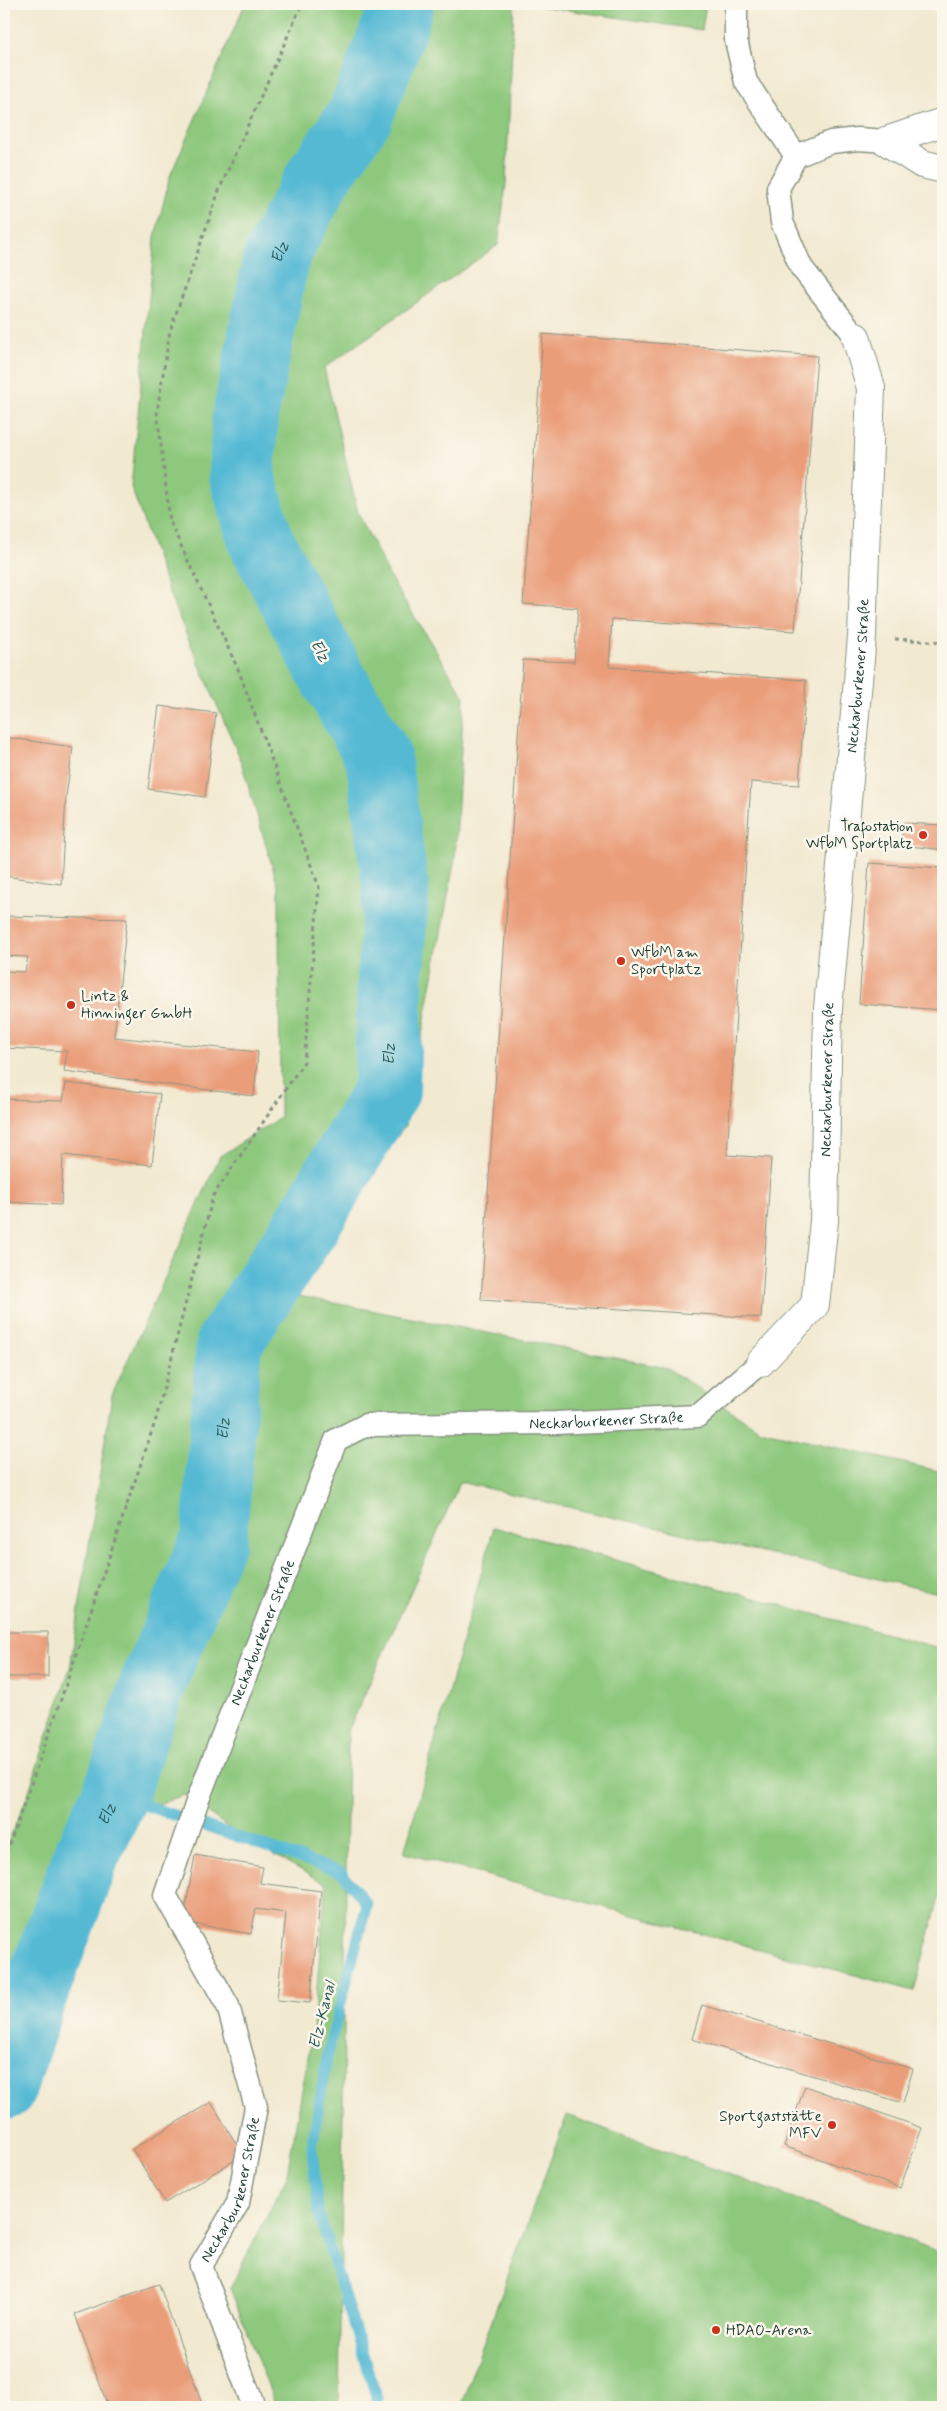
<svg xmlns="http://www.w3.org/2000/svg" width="947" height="2411" font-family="Mynerve,sans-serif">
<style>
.grass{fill:#8dc87d;stroke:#568258}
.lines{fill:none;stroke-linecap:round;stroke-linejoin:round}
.stream{stroke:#55b9d4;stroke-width:11}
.river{stroke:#55b9d4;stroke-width:66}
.building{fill:#ea9d79}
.service-casing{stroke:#889382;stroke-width:25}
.minor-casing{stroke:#889382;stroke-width:30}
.path{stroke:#889382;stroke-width:3;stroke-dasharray:4 4;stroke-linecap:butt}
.service{stroke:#fff;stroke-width:22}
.minor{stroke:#fff;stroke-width:28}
.poi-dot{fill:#c8321e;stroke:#fbf7ec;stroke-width:2}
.labels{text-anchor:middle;stroke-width:5;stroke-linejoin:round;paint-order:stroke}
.street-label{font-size:15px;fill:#1f3d34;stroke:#fbf7ec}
.poi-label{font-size:15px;fill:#1f3d34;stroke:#fbf7ec;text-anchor:start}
.water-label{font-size:16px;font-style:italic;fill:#2c5c5c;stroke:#fbf7ec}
</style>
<rect width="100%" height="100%" fill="#fbf7ec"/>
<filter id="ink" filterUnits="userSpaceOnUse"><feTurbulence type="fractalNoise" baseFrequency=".02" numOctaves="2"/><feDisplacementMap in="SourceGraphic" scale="10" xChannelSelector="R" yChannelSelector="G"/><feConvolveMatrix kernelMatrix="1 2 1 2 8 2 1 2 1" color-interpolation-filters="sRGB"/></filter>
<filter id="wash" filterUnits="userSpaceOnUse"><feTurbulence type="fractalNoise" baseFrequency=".0096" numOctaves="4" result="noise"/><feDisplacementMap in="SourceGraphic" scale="20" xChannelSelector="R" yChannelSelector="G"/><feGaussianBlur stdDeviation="1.12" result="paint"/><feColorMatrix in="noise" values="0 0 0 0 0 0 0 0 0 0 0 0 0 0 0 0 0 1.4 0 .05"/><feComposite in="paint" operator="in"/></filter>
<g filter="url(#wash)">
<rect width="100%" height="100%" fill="#f2e9d1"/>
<path class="grass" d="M245 4H514L506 184 498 245 324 368 358 513 391 579 464 696 455 858 405 1126 283 1293 667 1368 760 1430 943 1472V1594L460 1482 348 1731 339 2407H276L230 2288 286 2179 313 2030 326 1884 237 1834 184 1795 128 1814 4 2115V1852L26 1800 70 1668 112 1395 220 1156 280 1118 279 889 240 758 172 601 131 487 155 237 170 176Z
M541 4H706L702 30 540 6Z
M494 1527 943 1649V1883L914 1991 404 1853Z
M567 2115 943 2253V2407H460Z"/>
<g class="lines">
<path class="stream" d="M115 1795 341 1872 367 1904 328 2052 312 2147 318 2212 377 2399V2407"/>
<path class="river" id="s1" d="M4 2087 33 1999 88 1852 115 1795 154 1681 214 1538 229 1343 303 1231 387 1090 390 982 396 891 378 756 333 678 261 541 242 476 245 417 277 255 319 176 360 116 391 36 401 4"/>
</g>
<g id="blocks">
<path class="building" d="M543 334 817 356 795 631 612 619 609 667 806 680 799 785 751 782 727 1155 771 1158 761 1318 481 1300 523 660 574 662 578 608 523 604Z
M159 706 216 713 205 797 148 789Z
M4 737 73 747 66 796 61 884 4 876Z
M902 823 943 825V850L902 845Z
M869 863 943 868V1010L859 1004Z
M4 916 127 919 114 1037 258 1052 254 1096 64 1071 67 1051 4 1048V971L25 972 28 957 4 956Z
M66 1083 160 1094 152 1165 63 1155 61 1205 4 1202V1099L63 1101Z
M4 1632H48V1677H4Z
M195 1855 263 1867 260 1883 321 1891 310 2003 277 2000 286 1913 256 1909 251 1934 183 1922Z
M702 2005 913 2069 903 2103 692 2039Z
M805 2086 922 2128 900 2188 784 2146Z
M211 2102 243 2155 165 2203 132 2149Z
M159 2284 203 2407H108L75 2314Z"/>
</g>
</g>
<g filter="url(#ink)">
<use href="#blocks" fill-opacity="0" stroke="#889382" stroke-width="1"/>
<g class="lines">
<defs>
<g id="service">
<path d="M736 4V40L746 82 796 156"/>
<path d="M856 337 801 267 782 222 778 188 796 156 831 142 858 139 886 141"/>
<path id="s2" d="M254 2407 201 2266 238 2203 256 2107 228 2006 165 1895 197 1802 336 1440 366 1425 556 1423 698 1416 760 1363"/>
</g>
<g id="minor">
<path d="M886 141 922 164 943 169"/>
<path d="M886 141 943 122"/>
<path id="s3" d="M760 1363 815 1305 824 1221 828 1008 862 637 871 388 856 337"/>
</g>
</defs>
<use href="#service" class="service-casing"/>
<use href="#minor" class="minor-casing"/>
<path class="path" d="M895 639 943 642
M4 1860 58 1708 156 1419 213 1196 304 1062 319 887 238 669 170 522 157 411 170 331 220 188 302 4"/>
<use href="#service" class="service"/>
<use href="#minor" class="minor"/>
</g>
</g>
<g class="poi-dot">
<circle cx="923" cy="835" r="5"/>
<circle cx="621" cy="961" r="5"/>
<circle cx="71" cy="1005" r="5"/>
<circle cx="832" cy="2125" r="5"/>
<circle cx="716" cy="2330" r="5"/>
</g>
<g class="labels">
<g class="street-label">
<text dy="5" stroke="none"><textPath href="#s3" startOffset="711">Neckarburkener Straße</textPath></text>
<text dy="5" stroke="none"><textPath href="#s3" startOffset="306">Neckarburkener Straße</textPath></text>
<text dy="5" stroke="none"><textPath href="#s2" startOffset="1314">Neckarburkener Straße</textPath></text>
<text dy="5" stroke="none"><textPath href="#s2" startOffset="834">Neckarburkener Straße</textPath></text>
<text dy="5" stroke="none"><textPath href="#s2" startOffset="234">Neckarburkener Straße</textPath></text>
</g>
<g class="poi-label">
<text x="913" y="831" text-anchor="end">Trafostation<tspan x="913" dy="17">WfbM Sportplatz</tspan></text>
<text x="631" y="957">WfbM am<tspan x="631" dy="17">Sportplatz</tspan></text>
<text x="81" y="1001">Lintz &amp;<tspan x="81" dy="17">Hinninger GmbH</tspan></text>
<text x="822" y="2121" text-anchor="end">Sportgaststätte<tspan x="822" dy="17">MFV</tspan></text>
<text x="726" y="2335">HDAO-Arena</text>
</g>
<g class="water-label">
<text dy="6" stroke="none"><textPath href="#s1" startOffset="1958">Elz</textPath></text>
<text transform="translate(321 650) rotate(61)" y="6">Elz</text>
<text dy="6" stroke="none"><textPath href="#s1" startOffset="1118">Elz</textPath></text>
<text dy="6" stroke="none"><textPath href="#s1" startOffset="698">Elz</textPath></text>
<text dy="6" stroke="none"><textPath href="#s1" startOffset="292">Elz</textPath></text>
<text transform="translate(321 2015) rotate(-76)" y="6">Elz-Kanal</text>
</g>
</g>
<rect width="947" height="2411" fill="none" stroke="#fbf7ec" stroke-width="20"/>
</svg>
